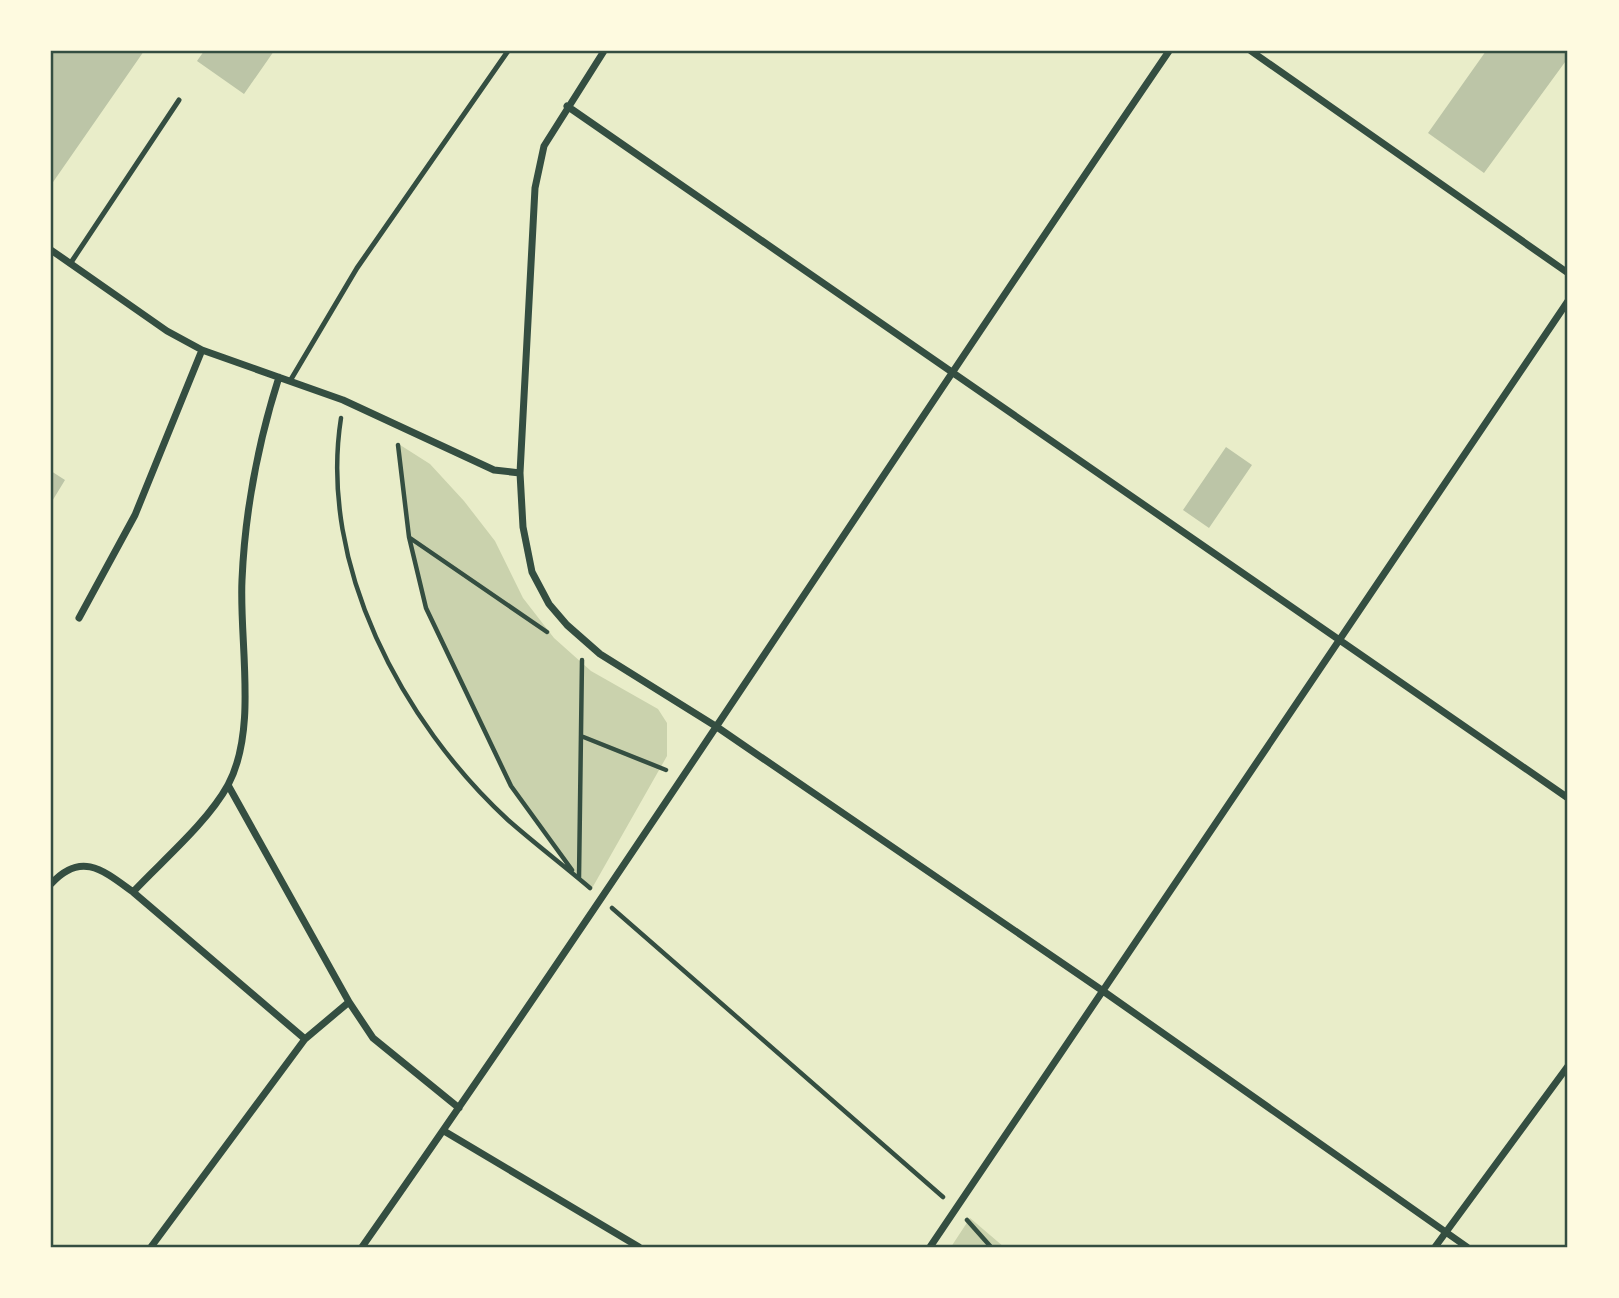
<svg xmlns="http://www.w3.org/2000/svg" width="1619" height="1298" font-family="Overpass,sans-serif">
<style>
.green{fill:#cad2ad}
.building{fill:#bcc5a7}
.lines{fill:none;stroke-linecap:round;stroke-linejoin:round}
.path{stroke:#344e41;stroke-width:4.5}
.service{stroke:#344e41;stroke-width:5}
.minor{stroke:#344e41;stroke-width:7}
.neatline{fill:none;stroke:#344e41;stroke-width:2.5}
</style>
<rect width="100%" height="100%" fill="#e9edc9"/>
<path class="green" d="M397 443 430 464 464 501 495 541 523 598 554 638 591 671 658 709 667 723V756L591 890 579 879 511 786 426 608 409 537Z
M970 1218 1004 1247H951Z"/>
<path class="building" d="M51 51H144L51 185Z
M204 51H274L244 94 197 61Z
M1486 51H1568V58L1484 173 1428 133Z
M1226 447 1252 465 1209 528 1183 510Z
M51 471 65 480 51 503Z"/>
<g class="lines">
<path class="path" d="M341 418C318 565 402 722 508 820 534 843 563 865 590 888
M398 445 409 537 426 608 511 786 572 870
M410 538 547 632
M581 736 666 770
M579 878 582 660
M612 908 943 1197
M967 1220 991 1247"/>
<path class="service" d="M70 264 179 100
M290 381 357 268 508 51"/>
<path class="minor" d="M604 51 544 146 535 188 520 473 523 527 532 572 549 604 567 625 600 654 717 727 1103 991 1467 1247
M1251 51 1568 273
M567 106 1568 798
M51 250 167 331 202 350 343 400 494 470 520 473
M79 618 135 515 202 350
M228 785 349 1002
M51 884C81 851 103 870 133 892L305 1039 349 1002 373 1038 459 1108
M133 892C163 860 207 823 228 785 258 729 239 642 242 580 245 510 258 443 279 377
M444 1131 639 1247
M151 1247 305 1039
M362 1247C638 853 898 448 1169 51
M930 1247 1568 301
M1435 1247 1568 1066"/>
</g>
<rect width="1619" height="1298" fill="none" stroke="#fefae0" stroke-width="105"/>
<rect x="52" y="52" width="1514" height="1194" class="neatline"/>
</svg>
